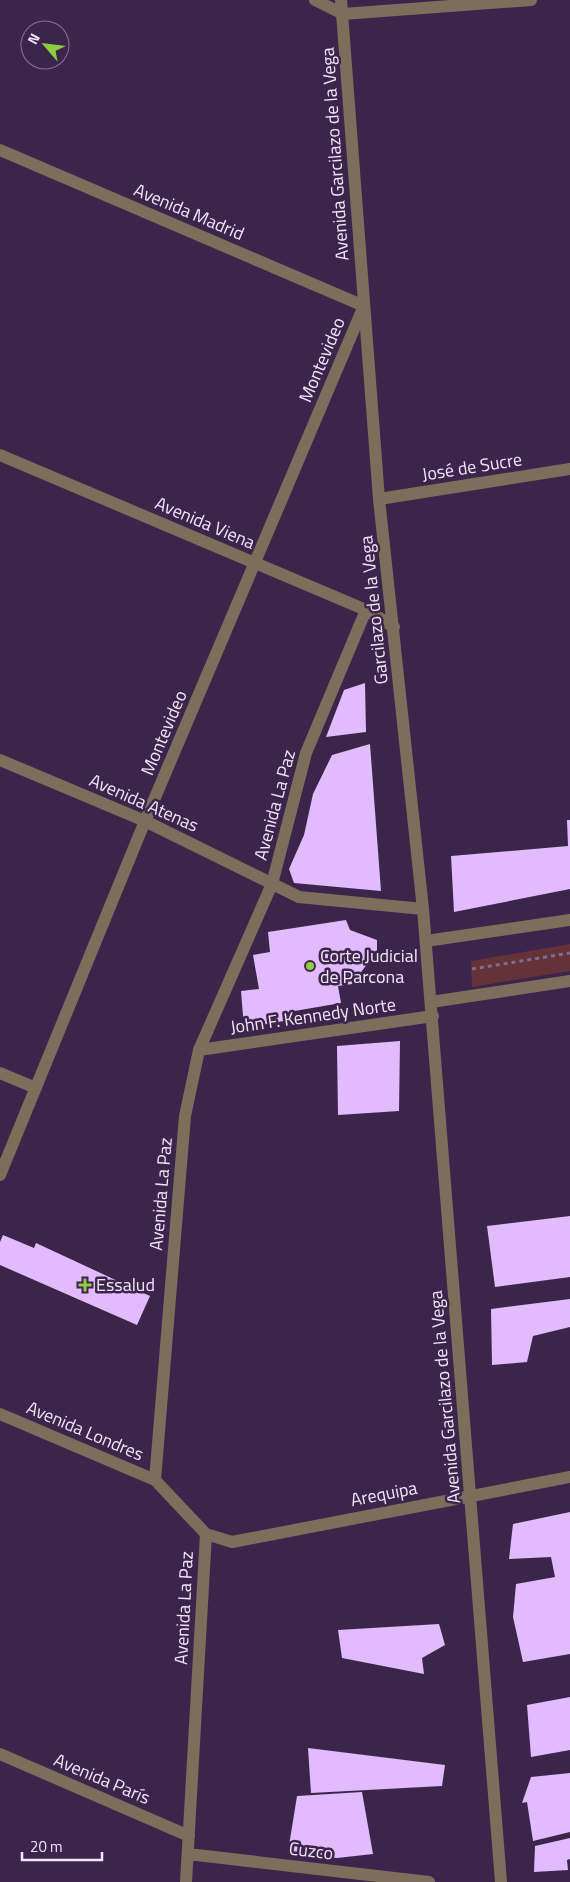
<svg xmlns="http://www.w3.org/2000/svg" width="570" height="1882" font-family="'Titillium Web',sans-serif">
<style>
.green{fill:#65323a}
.building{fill:#e1bbfd}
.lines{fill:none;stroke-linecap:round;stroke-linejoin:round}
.path{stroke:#816d8e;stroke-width:3;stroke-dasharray:4 4;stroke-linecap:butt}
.minor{stroke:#7d6e5c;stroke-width:12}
.poi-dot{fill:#8ecd43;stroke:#3c254b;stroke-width:2}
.labels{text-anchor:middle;stroke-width:5;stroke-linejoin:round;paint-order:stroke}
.street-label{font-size:18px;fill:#f4e6fe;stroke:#3c254b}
.poi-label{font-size:18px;fill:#f4e6fe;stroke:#3c254b;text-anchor:start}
</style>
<rect width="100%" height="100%" fill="#3c254b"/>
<path class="green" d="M570 944V971L472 987 471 961Z"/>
<path class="building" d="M365 683 366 732 326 737 344 690Z
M370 744 381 891 294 883 289 869 304 835 313 794 332 755Z
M567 820H570V889L454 912 451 856 568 846Z
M346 920 350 930 377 940V951L352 984 338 986 341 1003 283 1013 284 1021 244 1028 241 991 259 989 253 955 270 952 268 932Z
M400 1041 399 1111 338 1115 337 1046Z
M570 1216V1277L495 1287 487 1226Z
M3 1235 34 1248 36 1243 150 1296 137 1325 0 1265V1242Z
M570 1299V1327L533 1336 527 1362 492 1365 491 1309Z
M570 1512V1654L523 1662 513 1617 516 1584 555 1577 551 1557 509 1559 513 1524Z
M439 1624 445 1645 422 1658 424 1674 342 1658 338 1630Z
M570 1697V1750L531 1757 527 1705Z
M308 1748 445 1765 442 1786 311 1793Z
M570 1773V1832L533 1841 527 1802 522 1803 531 1777Z
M362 1792 373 1854 337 1858 288 1852 297 1796Z
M570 1838V1859L567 1860 568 1870 534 1872 535 1846Z"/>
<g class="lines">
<path class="path" d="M472 969 570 953"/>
<path class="minor" d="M315 0 343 14 531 0
M341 0 379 499 423 909 501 1882
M0 150 364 306
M0 455 366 610 394 627
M379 499 570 469
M0 760 145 821 299 897 423 909
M426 941 570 920
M431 1002 570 981
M199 1050 433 1016
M0 1073 36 1088
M0 1175 145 821 363 308
M0 1414 155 1480
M206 1534 232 1542 570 1477
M0 1754 189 1836
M188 1854 429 1882
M186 1882 206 1534 155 1480 185 1116 199 1050 272 884 306 753 366 610"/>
</g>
<g class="poi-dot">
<circle cx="310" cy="966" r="5"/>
<path d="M82.5 1277.5h5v5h5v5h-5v5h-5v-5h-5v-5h5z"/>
</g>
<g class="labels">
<g class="street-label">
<text transform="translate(335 154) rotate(-94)" y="6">Avenida Garcilazo de la Vega</text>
<text transform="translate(189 212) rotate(23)" y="6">Avenida Madrid</text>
<text transform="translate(322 360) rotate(-67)" y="6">Montevideo</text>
<text transform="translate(472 467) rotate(-9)" y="6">José de Sucre</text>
<text transform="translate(205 523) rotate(23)" y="6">Avenida Viena</text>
<text transform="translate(374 610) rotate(-96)" y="6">Garcilazo de la Vega</text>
<text transform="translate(164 733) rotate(-67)" y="6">Montevideo</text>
<text transform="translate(144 803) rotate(24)" y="6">Avenida Atenas</text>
<text transform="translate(275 805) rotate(-75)" y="6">Avenida La Paz</text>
<text transform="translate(313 1016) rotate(-8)" y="6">John F. Kennedy Norte</text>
<text transform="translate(161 1194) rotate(-85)" y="6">Avenida La Paz</text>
<text transform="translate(445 1397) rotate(-95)" y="6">Avenida Garcilazo de la Vega</text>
<text transform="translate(85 1431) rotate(23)" y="6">Avenida Londres</text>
<text transform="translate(384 1494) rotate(-11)" y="6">Arequipa</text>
<text transform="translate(184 1608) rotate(-87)" y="6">Avenida La Paz</text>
<text transform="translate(102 1779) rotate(23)" y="6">Avenida París</text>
<text transform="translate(311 1851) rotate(7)" y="6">Cuzco</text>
</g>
<g class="poi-label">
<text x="320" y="962">Corte Judicial<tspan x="320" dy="21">de Parcona</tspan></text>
<text x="96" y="1291">Essalud</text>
</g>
</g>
<g transform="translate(45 45) rotate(298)"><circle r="24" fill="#3c254b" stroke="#867293"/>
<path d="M0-4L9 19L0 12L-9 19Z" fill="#8ecd43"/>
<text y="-8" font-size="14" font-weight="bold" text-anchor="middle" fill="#f4e6fe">N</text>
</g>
<path d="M22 1852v8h80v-8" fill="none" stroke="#f4e6fe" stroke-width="2.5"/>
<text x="30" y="1852" font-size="15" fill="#f4e6fe" stroke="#3c254b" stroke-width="4" paint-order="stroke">20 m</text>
</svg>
